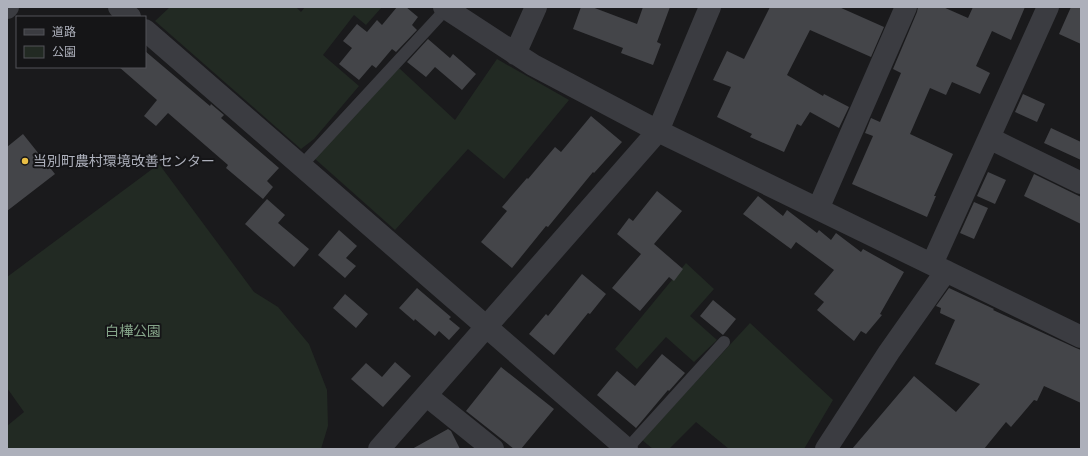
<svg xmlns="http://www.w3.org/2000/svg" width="1088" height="456" font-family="Helvetica,'Noto Sans JP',sans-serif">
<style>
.green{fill:#222a23}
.building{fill:#444549}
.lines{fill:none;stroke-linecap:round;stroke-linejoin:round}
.lane{stroke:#3b3c41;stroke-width:12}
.street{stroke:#3b3c41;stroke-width:22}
.poi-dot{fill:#e9be45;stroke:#151517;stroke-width:1.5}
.labels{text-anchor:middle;stroke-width:4;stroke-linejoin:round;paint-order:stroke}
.poi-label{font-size:14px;fill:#adb0bb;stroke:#151517;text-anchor:start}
.park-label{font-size:14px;fill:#85a489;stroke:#151517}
</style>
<rect width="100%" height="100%" fill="#1a1a1c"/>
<path class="green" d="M170 7H296L301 12 305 7H382L366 25 354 15 323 55 359 86 314 139 301 149 155 21Z
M497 59 569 100 504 179 468 149 395 230 314 158 399 68 455 120Z
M159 164 254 292 278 307 309 344 327 390 328 426 321 449H7V426L24 412 7 388V277Z
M686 263 714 289 690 316 717 340 694 362 666 337 637 369 615 349Z
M750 323 833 400 804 449H729L696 422 669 449H653L642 440Z"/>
<path class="building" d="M397 7H406L418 17 412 25 417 30 396 52 392 49 376 68 372 65 359 80 339 64 352 48 343 41 357 24 367 32 377 20 382 25Z
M581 7H592L637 24 643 7H670L657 42 661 44 653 65 621 53 623 48 573 29Z
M770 7H839L884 27 871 57 810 30 787 75 823 96 824 94 849 107 839 128 810 112 801 126 797 124 784 152 750 137 752 134 717 117 731 87 713 80 727 51 744 59Z
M918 7H943L968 18 973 7H1025L1011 40 992 31 976 66 990 73 980 94 952 82 946 95 930 88 910 134 953 154 934 196H936L927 217 852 184 873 136 865 133 871 118 880 122 901 73 893 69 917 12Z
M1071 7H1081V44L1059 34Z
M428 39 450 58 453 54 476 74 462 90 435 67 426 77 407 62Z
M145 51 210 106 211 104 224 115 221 118 279 168 267 181 273 187 263 199 226 168 228 165 168 113 156 126 144 116 157 100 119 67H145Z
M1023 94 1045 104 1037 122 1015 112Z
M591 116 622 142 594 173 593 172 548 227 546 226 512 268 481 242 507 211 502 207 527 178 528 179 555 147 561 152Z
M1051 128 1081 142V160L1044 143Z
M23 134 55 174 7 211V147Z
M988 172 1006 180 995 204 977 196Z
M1034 174 1081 197V224L1024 196Z
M657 191 682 211 654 244 683 269 674 281 669 277 640 311 612 288 641 254 617 234 629 218 633 221Z
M758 196 783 216 787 210 817 233 819 230 831 240 836 233 861 252 863 249 904 272 880 314 882 315 866 334 861 331 854 341 817 310 824 302 814 294 834 270 796 242 791 249 743 214Z
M267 199 285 215 278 223 309 249 294 267 245 224Z
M974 202 988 208 974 239 960 233Z
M339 230 357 246 346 258 356 266 345 278 318 255Z
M582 274 606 294 590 314 588 313 554 355 529 334 546 314 548 316Z
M417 288 451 317 449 319 460 328 449 340 439 331 435 336 415 319 414 321 399 308Z
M949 288 994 309 993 310 1076 348 1081 350V403L1044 386 1037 401 1034 400 1011 427 1006 422 984 449H852L914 376 956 412 980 384 935 364 955 320 940 313 941 308 936 306Z
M345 294 368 314 356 328 333 308Z
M713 300 736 319 723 335 700 316Z
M662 354 685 373 669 391 668 390 636 428 597 395 617 371 635 386Z
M395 362 411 376 383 407 351 379 366 363 382 377Z
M501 367 554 409 521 449H514L466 411Z
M448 429 451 431 460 449H412Z"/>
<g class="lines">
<path class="lane" d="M301 166 446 9
M627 449 724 342"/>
<path class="street" d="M119 7 130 17
M444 7 533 65 658 131 1081 337
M7 8 8 7
M145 30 627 449
M515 54 536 7
M989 138 1081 183
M818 209 906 7
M932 264 1048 7
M427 396 493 449
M379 449 658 131 710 7
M826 449 889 352 946 271"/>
</g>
<circle class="poi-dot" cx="25" cy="161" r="4"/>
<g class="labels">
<g class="poi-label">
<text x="33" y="166">当別町農村環境改善センター</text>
</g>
<g class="park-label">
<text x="133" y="336">白樺公園</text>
</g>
</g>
<rect width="1088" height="456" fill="none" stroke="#adb0bb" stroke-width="16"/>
<rect x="16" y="16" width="130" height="52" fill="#151517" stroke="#525359"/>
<rect x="24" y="29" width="20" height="6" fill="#3b3c41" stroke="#525359"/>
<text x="52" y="36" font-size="12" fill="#adb0bb">道路</text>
<rect x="24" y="46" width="20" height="12" fill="#222a23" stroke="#525359"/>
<text x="52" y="56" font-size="12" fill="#adb0bb">公園</text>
</svg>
